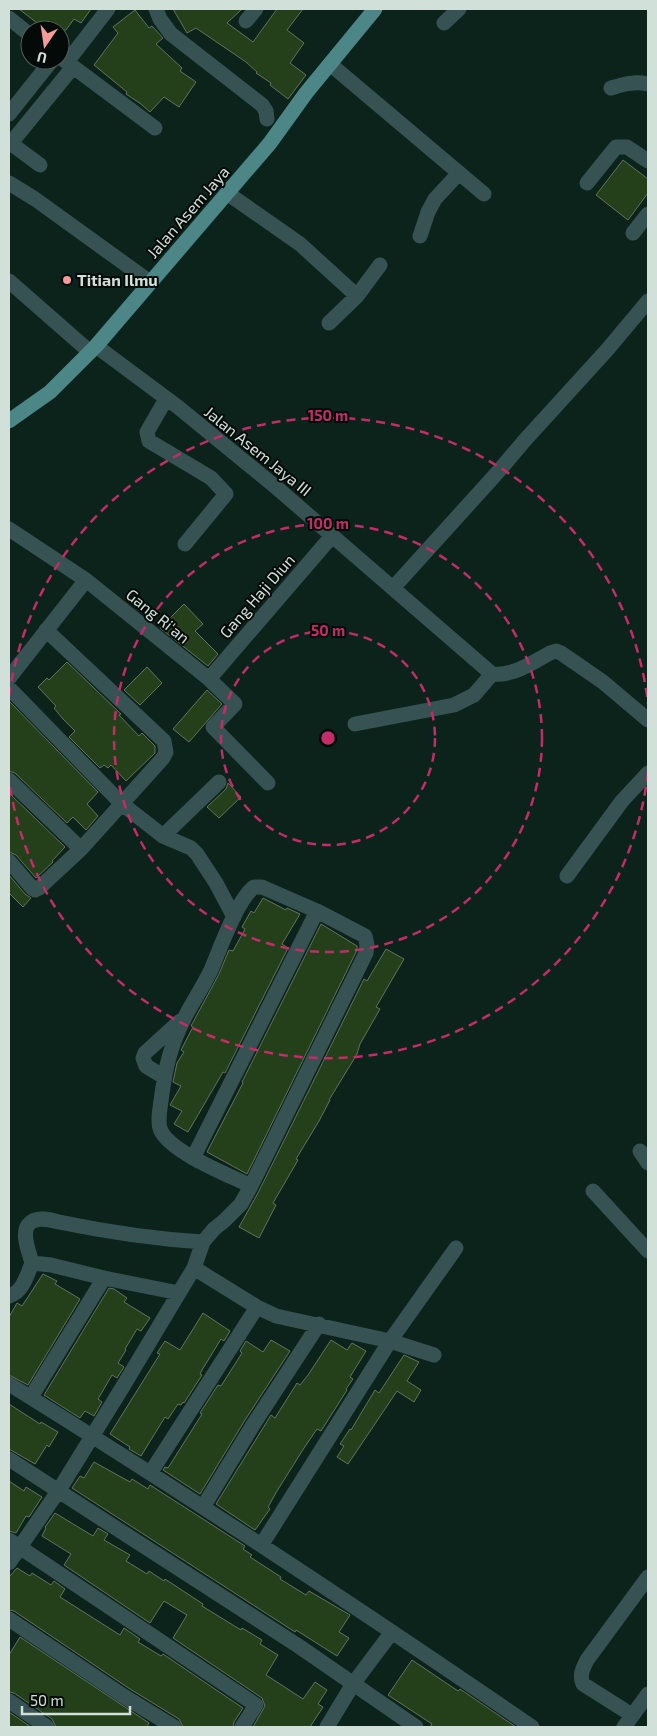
<svg xmlns="http://www.w3.org/2000/svg" width="657" height="1736" font-family="'Exo 2',sans-serif">
<style>
.building{fill:#23401a;stroke:#64725f}
.lines{fill:none;stroke-linecap:round;stroke-linejoin:round}
.minor{stroke:#375252;stroke-width:15}
.major{stroke:#4c8687;stroke-width:15}
.ring{fill:none;stroke:#c42c68;stroke-width:2.5;stroke-dasharray:9 6}
.poi-dot{fill:#f59b9a;stroke:#030a07;stroke-width:2}
.labels{text-anchor:middle;stroke-width:4;stroke-linejoin:round;paint-order:stroke}
.street-label{font-size:16px;fill:#d2e0da;stroke:#030a07}
.poi-label{font-size:16px;font-weight:bold;fill:#d2e0da;stroke:#030a07;text-anchor:start}
.centre{fill:#c42c68;stroke:#030a07;stroke-width:2.5}
.ring-label{font-size:15px;text-anchor:middle;font-weight:bold;fill:#c42c68;stroke:#030a07;stroke-width:4;stroke-linejoin:round;paint-order:stroke}
</style>
<rect width="100%" height="100%" fill="#0b231b"/>
<path class="building" d="M19 9H91L81 23 74 19 66 30H46Z
M173 9H242L227 23 253 42 277 9H303L287 30 304 43 290 63 306 75 288 99 270 85 271 83 256 73 257 72 246 62 196 28 187 33Z
M135 10 149 28 152 26 163 38 156 44 182 68 180 71 196 82 179 107 164 97 150 112 141 104 126 94 127 92 94 65 118 33 113 27Z
M623 160 648 179V193L628 220 596 195Z
M184 604 203 624 195 631 218 654 208 666 160 628Z
M67 662 121 714 119 715 139 736 142 733 155 746V753L126 781 111 765 108 768 104 765 100 768 69 737 75 731 63 719 54 708 56 706 38 687 47 678 49 680Z
M147 667 162 683 140 705 124 690Z
M207 690 222 704 189 742 173 729Z
M9 701 98 792 87 804 98 816 86 830 73 817 67 823 15 773 9 771Z
M228 783 241 797 219 818 207 807 226 789Z
M9 793 65 847 52 861 53 862 36 878 16 855 9 852Z
M9 875 25 894 31 898 23 907 9 893Z
M263 898 286 910 287 908 300 914 282 944 288 948 225 1073 223 1072 188 1132 174 1124 182 1111 170 1105 181 1086 173 1082 177 1063 184 1052 181 1050 193 1027 191 1026 219 974 229 950 233 951 245 929 242 927 251 911 254 913Z
M321 924 357 946V950L247 1174 207 1152 243 1083 242 1082Z
M386 949 404 959 376 1007 380 1009 360 1044 357 1054 329 1100H330L319 1121 296 1159 298 1160 273 1203 276 1205 259 1238 239 1227 259 1191 364 979 367 981Z
M43 1274 57 1281 55 1284 80 1299 28 1385 9 1375V1317L17 1303 22 1306Z
M109 1288 114 1289 127 1298 124 1302 150 1318 141 1331 137 1329 125 1349 126 1350 118 1363 124 1367 117 1378 112 1375 98 1399 102 1402 94 1416 85 1411 80 1418 44 1395Z
M203 1313 230 1331 224 1341 221 1339 202 1370 200 1374 202 1375 184 1403 183 1402 181 1405 178 1404 168 1419 165 1417 141 1456 129 1449 130 1447 110 1434 160 1354 157 1353 165 1341 180 1350Z
M271 1340 290 1351 245 1420 200 1494 163 1470 165 1467 168 1468 202 1414 200 1413 218 1385 221 1386 242 1353 240 1351 246 1341 263 1352Z
M331 1340 347 1350 352 1343 366 1351 350 1377 353 1379 346 1389 347 1390 321 1431 317 1429 304 1448 277 1491 268 1507 270 1509 255 1530 216 1504 271 1415 275 1418 297 1383 300 1385 308 1375Z
M404 1355 419 1362 407 1381 421 1390 414 1402 397 1391 348 1464 337 1457 344 1446 340 1444 350 1429 351 1430 375 1390 379 1393Z
M9 1404 40 1424 41 1422 58 1432 49 1447 47 1445 35 1464 9 1449Z
M94 1462 130 1482 132 1479 148 1489 150 1485 245 1546 243 1549 252 1555 250 1557 281 1577 280 1579 306 1595 309 1591 350 1615 339 1632 349 1638 337 1656 296 1630 295 1632 72 1488 80 1476 84 1478Z
M9 1481 24 1491 26 1487 42 1497 29 1517 26 1516 16 1533 9 1531Z
M55 1513 93 1536 98 1528 108 1534 104 1540 130 1555 126 1561 147 1574 149 1571 164 1581 165 1579 203 1604 202 1606 241 1630 242 1628 262 1640 260 1644 278 1655 266 1675 303 1699 315 1682 327 1690 318 1704 323 1707 310 1727H253L265 1706 262 1698 173 1638 187 1615 164 1601 150 1623 64 1565 71 1554 42 1536 46 1528 45 1527Z
M17 1568 30 1576 32 1573 51 1585 54 1581 65 1589 60 1597 120 1635 124 1628 140 1639 138 1642 161 1656 163 1654 243 1708 234 1722 233 1727H183L179 1719 130 1689 14 1611 9 1610V1577Z
M20 1637 149 1723 147 1727H56L52 1719 14 1693 9 1692V1655Z
M412 1660 458 1691 460 1689 516 1727H430L432 1724 388 1695Z
M9 1712 31 1727H9Z"/>
<g class="lines">
<path class="minor" d="M156 9 160 19 171 34 262 105 266 111 267 119
M9 18 30 35
M246 21 256 9
M444 23 459 9
M60 57 155 128
M67 62 108 9
M330 64 484 194
M611 88C624 84 635 81 648 84
M9 114 52 60
M9 142 40 165
M11 143 73 67
M9 183 35 199 150 282
M587 183 616 147H627L648 161
M227 193 300 244 357 296
M633 233 648 214
M420 236 428 212 435 199 459 173
M9 281 90 352
M329 323 357 296 380 265
M96 346 178 407 277 488 492 674C514 676 532 663 550 653L556 651 561 653 603 682 648 720
M166 399 147 432 149 441 211 478 226 494 185 544
M9 529 86 580 9 678
M86 580 209 679 235 704 213 727 268 783
M393 588 497 473 525 440 607 350 648 301
M209 679 332 536
M9 688 122 804 163 836 191 848 197 854 216 883 234 917
M355 724 454 705 474 695 492 674
M9 780 81 849
M163 836 219 782
M9 861 32 888 35 890 39 888 81 849 163 758 166 752 164 741 46 630
M567 876 622 801 648 773
M164 1077 146 1066 143 1058 145 1053 180 1021
M640 1151 648 1163
M193 1158 317 911
M593 1191 648 1251
M32 1263C29 1252 20 1231 30 1223 37 1216 51 1220 59 1222 107 1232 155 1239 203 1242
M194 1268 257 1307 276 1316 390 1341 434 1355
M9 1296C23 1292 27 1275 32 1263L51 1265 104 1278 179 1293
M9 1384C186 1494 360 1609 532 1727
M31 1397 104 1278
M9 1459 297 1645 416 1727
M151 1472 257 1307
M203 1507 253 1425 319 1324
M9 1540 256 1705 242 1727
M262 1544 390 1341 456 1248
M9 1563 59 1490 122 1388 194 1268 203 1242 214 1229 224 1221 241 1204 251 1186 366 953 367 945 365 936 317 911 262 887H254C237 900 220 949 211 970 203 987 193 1001 185 1017 170 1046 165 1069 161 1101 160 1109 157 1123 161 1131 172 1153 229 1175 251 1186
M9 1619 125 1697 174 1727
M9 1701 47 1727
M632 1715 583 1684C579 1675 583 1668 587 1660L648 1577
M327 1727 353 1684 392 1632
M624 1727 648 1694"/>
<path class="major" d="M9 421 50 392 96 346 270 143 306 93 375 9"/>
</g>
<g class="ring">
<circle cx="328" cy="738" r="107"/>
<circle cx="328" cy="738" r="214"/>
<path d="M648 772A322 322 0 0 1 9 780M9 696A322 322 0 0 1 648 704"/>
</g>
<circle class="poi-dot" cx="67" cy="280" r="5"/>
<g class="labels">
<g class="street-label">
<text transform="translate(188 212) rotate(-49)" y="6">Jalan Asem Jaya</text>
<text transform="translate(258 451) rotate(39)" y="6">Jalan Asem Jaya III</text>
<text transform="translate(257 596) rotate(-49)" y="6">Gang Haji Diun</text>
<text transform="translate(158 616) rotate(39)" y="6">Gang Ri'an</text>
</g>
<g class="poi-label">
<text x="77" y="286">Titian Ilmu</text>
</g>
</g>
<circle cx="328" cy="738" r="8" class="centre"/>
<g class="ring-label">
<text x="328" y="421">150 m</text>
<text x="328" y="529">100 m</text>
<text x="328" y="636">50 m</text>
</g>
<rect width="657" height="1736" fill="none" stroke="#d2e0da" stroke-width="20"/>
<g transform="translate(45 45) rotate(193)"><circle r="24" fill="#030a07" stroke="#56605b"/>
<path d="M0-4L9 19L0 12L-9 19Z" fill="#f59b9a"/>
<text y="-8" font-size="14" font-weight="bold" text-anchor="middle" fill="#d2e0da">U</text>
</g>
<path d="M22 1706v8h108v-8" fill="none" stroke="#d2e0da" stroke-width="2.5"/>
<text x="30" y="1706" font-size="15" fill="#d2e0da" stroke="#030a07" stroke-width="4" paint-order="stroke">50 m</text>
</svg>
